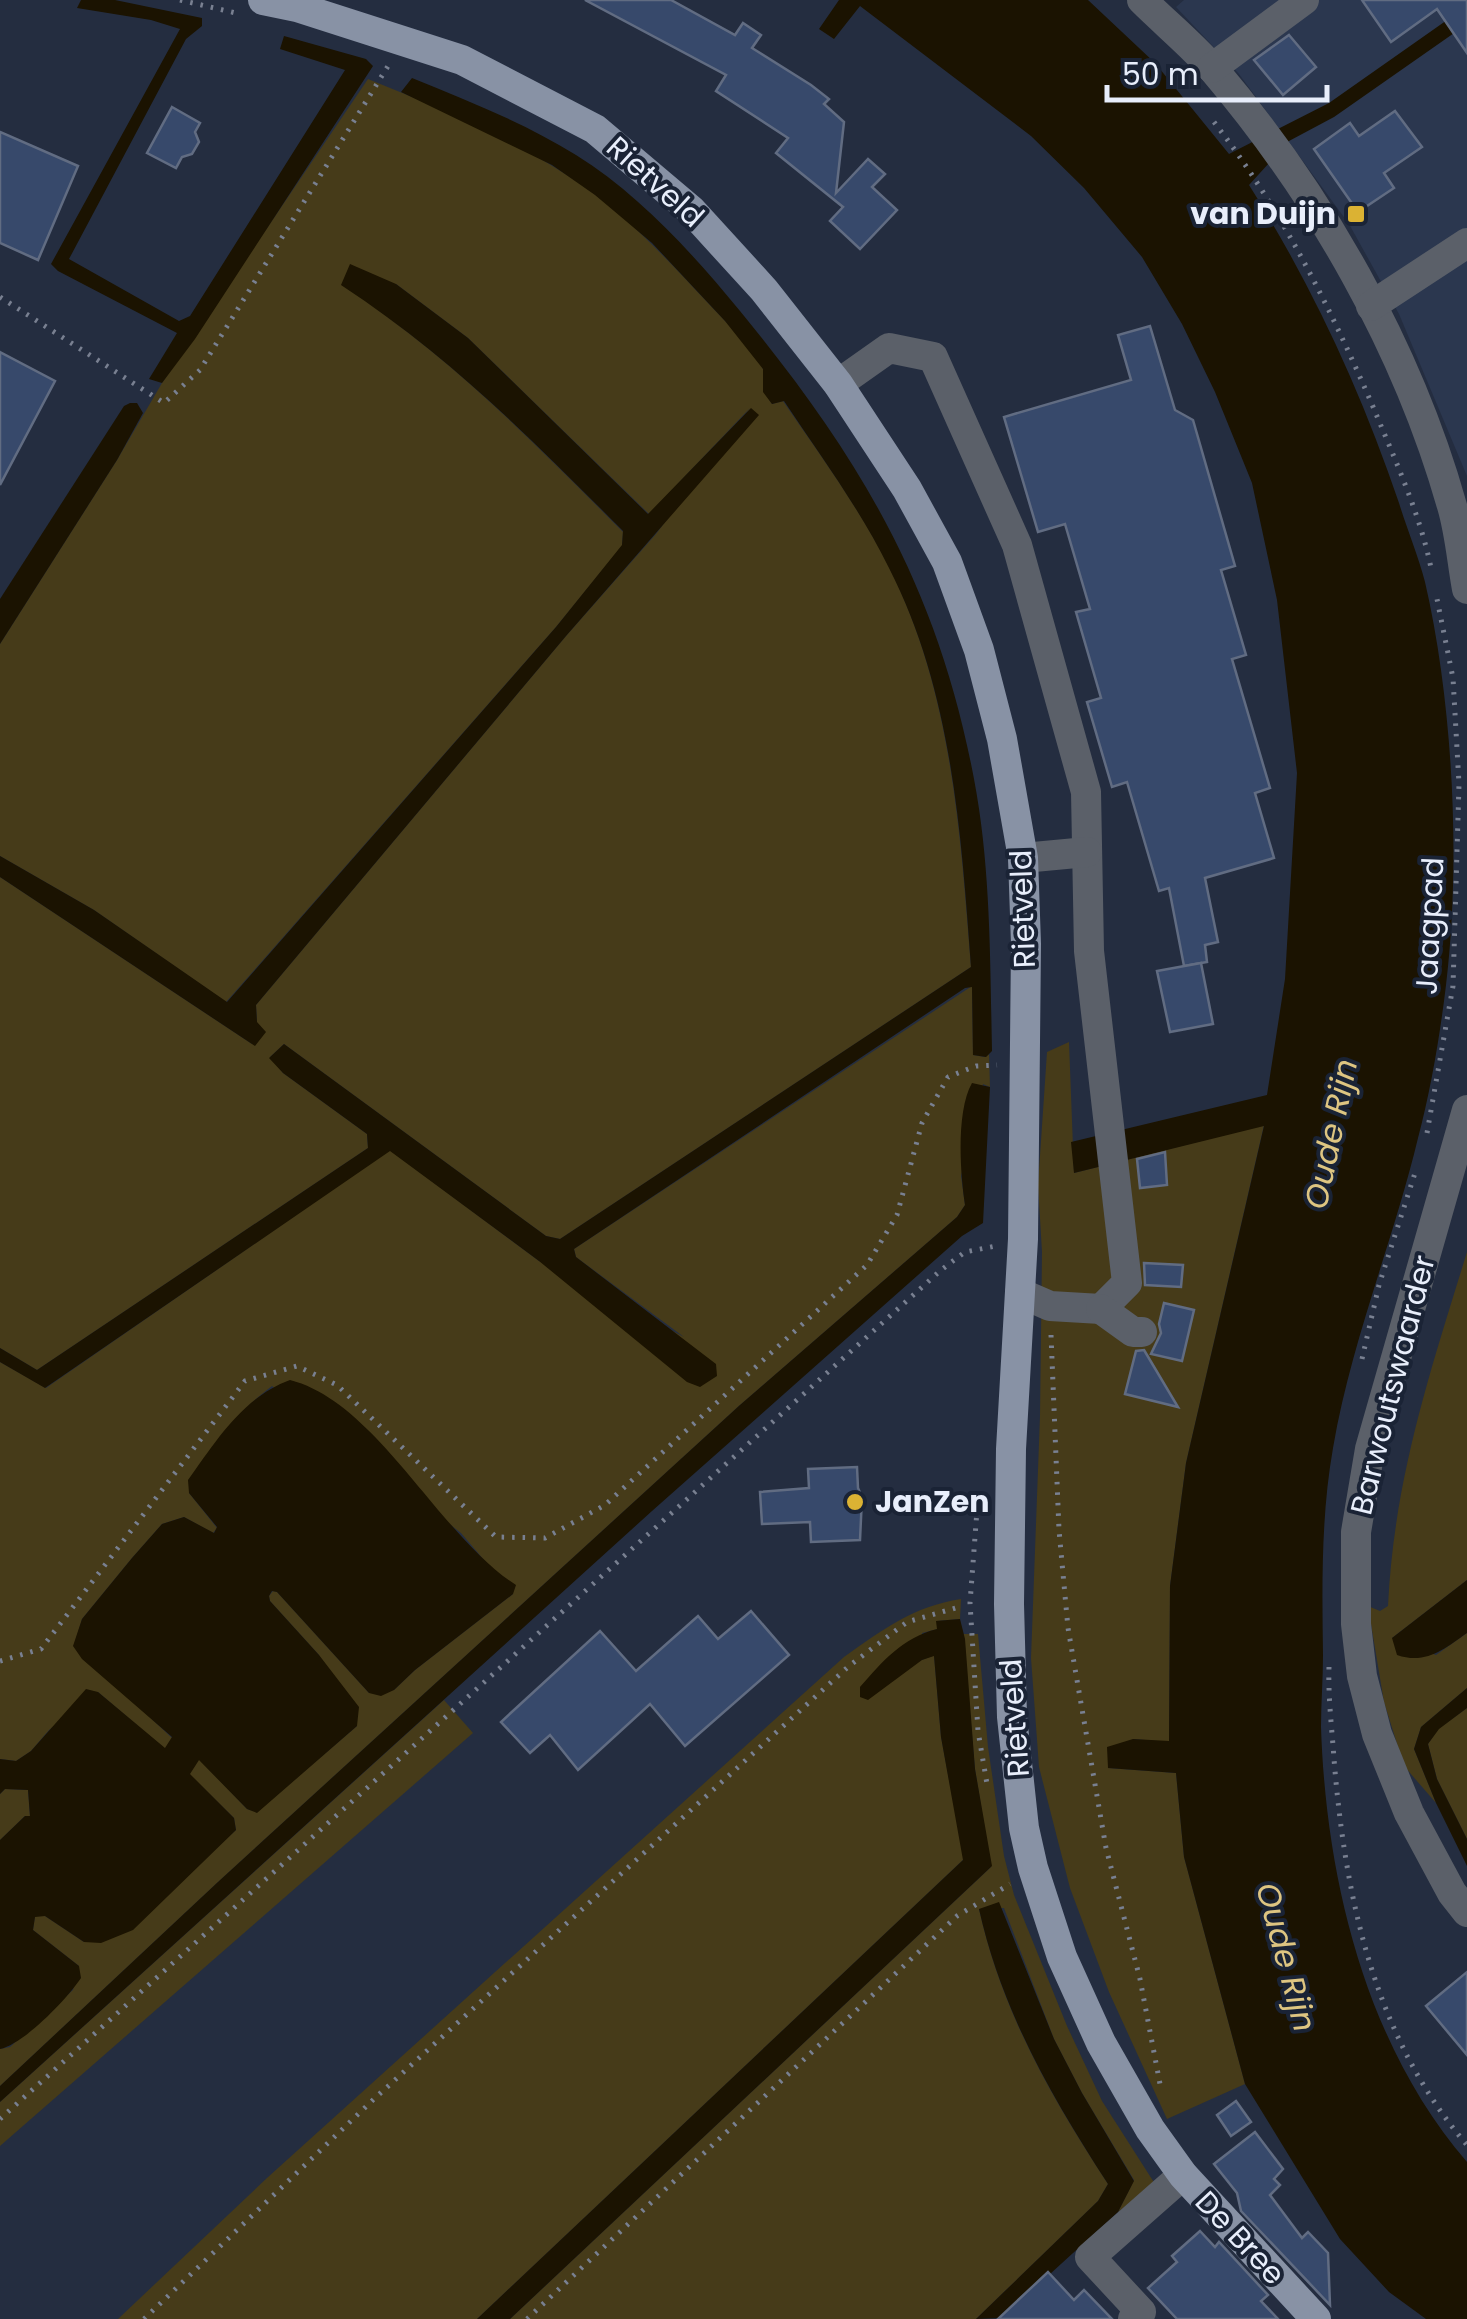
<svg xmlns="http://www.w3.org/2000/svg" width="1467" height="2319" font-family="Poppins,sans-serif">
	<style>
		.built { fill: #2b374f }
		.green { fill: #463b19 }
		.water { fill: #1b1301 }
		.building { fill: #37496b; stroke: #616c82; stroke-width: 2.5 }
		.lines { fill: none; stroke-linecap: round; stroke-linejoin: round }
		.path { stroke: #798091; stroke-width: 5; stroke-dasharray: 2.5 8; stroke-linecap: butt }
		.minor { stroke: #5b6069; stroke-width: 30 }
		.major { stroke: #8892a5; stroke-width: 30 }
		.poi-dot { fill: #dbb233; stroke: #1a2335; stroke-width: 4 }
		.labels { text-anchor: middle; stroke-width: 8; stroke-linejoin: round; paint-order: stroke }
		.street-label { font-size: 30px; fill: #e8eefb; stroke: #1a2335 }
		.poi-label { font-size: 30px; font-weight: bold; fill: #e8eefb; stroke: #1a2335; text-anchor: end }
		.water-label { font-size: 32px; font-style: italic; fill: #dec581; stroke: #1a2335 }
	</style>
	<rect width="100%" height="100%" fill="#242d40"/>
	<!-- built -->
	<path class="built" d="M1184,0H1467V476L1399,314L1349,224L1239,74L1176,7Z"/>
	<!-- green -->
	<g class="green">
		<path d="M368,79C445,110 525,143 593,193C636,225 672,265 709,304C721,317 758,354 763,369C769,384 759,385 772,404L783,401C820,455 860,509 889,567C952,692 960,831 971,967L560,1239L546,1236L284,1044L270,1057L283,1073L367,1134L368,1148L37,1370L0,1348V877L252,1044L257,1022L256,1005L566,636L656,534L750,408L649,514L468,338L396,284L342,285C451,357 531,440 623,532L622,546L556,627L226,1002L94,910L0,856V644L117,460L162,383Z"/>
		<path d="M972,986L973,1055L985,1057L989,1054L990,1087L983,1084L961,1176L965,1205L957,1217L740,1405L218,1882L0,2086V2049L10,2047L73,1990L79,1966L33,1930L35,1916H45L84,1942L203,1860L236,1830L234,1818L189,1774L199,1759L247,1809L257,1812L357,1726L319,1655L270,1601L269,1596L273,1591L277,1592L369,1693L394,1690L415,1670L513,1594L461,1533L272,1386C228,1419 214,1447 189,1493L217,1528L213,1533L184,1517L162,1524L132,1558L82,1619L74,1646L172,1738L165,1749L98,1692L49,1730L31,1751L16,1761L0,1759V1362L46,1388L390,1150L539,1261L684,1337L576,1257L574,1249Z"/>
		<path d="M1069,1042L1074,1173L1264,1125L1186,1463L1170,1586L1169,1742L1133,1739L1108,1768L1176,1773L1184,1857L1245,2084L1167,2119L1109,1992L1070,1888L1039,1767L1031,1658L1040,1416L1042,1252L1038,1185L1047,1052Z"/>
		<path d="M1467,1252V1580L1392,1638L1436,1655L1467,1633V1688L1421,1727L1414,1749L1436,1803L1404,1766L1384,1702L1368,1606L1380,1611L1388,1606C1394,1479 1430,1372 1467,1252Z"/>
		<path d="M961,1599L960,1619L937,1621L938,1629L922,1633V1660L934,1655L941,1737L964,1859L477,2319H118L267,2178L844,1657C882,1630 914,1606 961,1599Z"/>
		<path d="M963,1634H978L988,1747L1004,1856L1014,1895L1067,2026L1102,2101L1155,2184L1118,2212L1134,2180L1082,2093L1054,2039L1004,1908L979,1909C1002,2012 1051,2097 1108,2184L1098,2201L976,2319H510L991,1867L975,1769Z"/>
		<path d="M444,1700L473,1733L0,2146V2102Z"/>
		<path d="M1467,1708V1839L1437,1779L1428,1744L1438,1729Z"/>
		<path d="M5,1789L28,1790L30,1817L25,1816L0,1840V1794Z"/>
	</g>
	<!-- water -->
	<g class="water">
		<path d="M81,0H115L202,18V26L186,39L69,259L179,321L190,316L345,70L280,49L284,36L366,59L373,66L195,339L162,383L149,379L177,333L58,271L51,264L180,29L151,20L77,8Z"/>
		<path d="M839,0H1088L1155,63L1229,154L1329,103L1467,6V24L1334,117L1289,141L1249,185C1312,285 1361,391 1399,503C1407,529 1418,555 1425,582C1453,703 1461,861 1446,985C1440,1035 1431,1089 1418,1138C1393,1242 1351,1342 1333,1448C1321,1516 1322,1586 1323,1655C1323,1679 1321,1703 1321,1727C1326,1880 1366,2045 1467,2162V2319H1426L1389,2292L1340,2239L1245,2084L1184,1857L1176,1773L1108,1768L1107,1747L1133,1739L1169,1741L1170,1586L1186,1463L1264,1126L1074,1173L1071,1142L1267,1095L1285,979L1297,773L1277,600L1252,483L1215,392L1182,324L1142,257L1084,188L1031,136L860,6L834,39L819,29Z"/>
		<path d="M412,78C468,101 525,123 576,155C640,195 693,254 740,311C862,460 938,588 974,779C991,868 990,961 992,1051L986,1057L973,1055L972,987L965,988L574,1249L576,1257L716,1364L717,1376L700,1387L687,1382L539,1261L390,1151L45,1388L0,1362V1348L37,1370L368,1148L367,1134L283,1073L269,1058L284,1044L546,1236L560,1239L971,967C961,831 952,691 889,568C860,509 820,455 784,401L772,404L763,392V369L725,321L652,243L595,195L552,165L401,92Z"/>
		<path d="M350,264L396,284L468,338L648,514L751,408L759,415L566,636L256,1005L257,1022L266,1032L255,1046L0,877V856L94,910L227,1002L556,627L622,545L623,531C531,439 451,357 341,285Z"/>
		<path d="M130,403H137L143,413L117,460L0,644V599L124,406Z"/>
		<path d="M972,1083L990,1087L983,1223L962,1236L652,1511L0,2102V2086L218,1882L740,1405L957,1217L965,1205C960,1173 956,1111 972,1083Z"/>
		<path d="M290,1380C377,1402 440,1537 516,1585L513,1594L415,1670L394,1690L381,1696L369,1693L277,1592L272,1591L269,1596L270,1601L319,1655L359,1707L357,1726L257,1813L247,1809L199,1760L190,1774L234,1818L236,1830L133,1930L101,1943L84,1942L45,1916L35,1917L33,1930L79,1966L81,1978C67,1999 24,2044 0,2049V1840L25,1816H30L28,1790L5,1789L0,1794V1759L16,1761L31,1751L86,1689L98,1692L165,1748L172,1737L82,1659L73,1646L82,1619L132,1558L162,1524L184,1517L214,1533L217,1527L189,1493L188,1480C216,1441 243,1397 290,1380Z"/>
		<path d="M1467,1580V1633C1444,1649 1426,1665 1397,1655L1392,1638Z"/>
		<path d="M960,1619L965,1639L975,1769L992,1866L510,2319H477L963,1860L941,1737L934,1656L922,1660L868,1700L860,1697V1687C883,1661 902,1638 937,1629L936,1621Z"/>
		<path d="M1467,1688V1708L1439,1729L1428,1744L1437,1779L1467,1839V1866L1436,1803L1414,1749L1421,1727Z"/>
		<path d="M999,1902L1054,2039L1082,2093L1134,2181L1118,2212L1050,2274L1047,2272L1038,2280L1040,2283L999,2318L976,2319L1098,2201L1108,2184C1051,2096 1002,2011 979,1909Z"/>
	</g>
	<!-- building -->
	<g class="building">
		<path d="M585,0H671L735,35L743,23L761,35L752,48L811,85L829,99L824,104L844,122L836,193L868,159L885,174L872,187L897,210L860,249L830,221L843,207L776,153L788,138L716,91L726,75Z"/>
		<path d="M1362,0H1467V53L1437,9L1391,42Z"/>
		<path d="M1289,35L1316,67L1283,95L1254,60Z"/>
		<path d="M172,107L200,123L195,132L199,142L192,154L182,157L176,168L147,153Z"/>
		<path d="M1395,111L1422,147L1384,173L1394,188L1358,212L1314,149L1350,123L1359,136Z"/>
		<path d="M0,132L78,166L38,260L0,243Z"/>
		<path d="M1150,326L1175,410L1193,420L1235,566L1221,570L1246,655L1232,659L1270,788L1255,793L1274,858L1205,878L1218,942L1205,945L1207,962L1184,966L1169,888L1159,891L1127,782L1112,787L1087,702L1101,698L1076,612L1090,609L1065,524L1038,532L1004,417L1131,380L1118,335Z"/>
		<path d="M0,352L55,381L0,485Z"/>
		<path d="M1201,963L1213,1024L1170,1032L1157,971Z"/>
		<path d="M1165,1152L1167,1185L1140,1188L1137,1159Z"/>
		<path d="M1144,1263L1183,1265L1181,1287L1145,1285Z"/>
		<path d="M1164,1303L1194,1310L1182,1361L1151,1354L1161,1333L1159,1324Z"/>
		<path d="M1144,1350L1178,1407L1125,1394L1136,1351Z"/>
		<path d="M857,1467L858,1488L862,1497L860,1540L811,1542L810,1522L762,1524L760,1492L809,1488L808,1469Z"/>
		<path d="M751,1611L789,1655L685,1746L650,1704L578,1770L550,1735L530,1753L501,1722L600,1631L636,1671L698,1616L718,1639Z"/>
		<path d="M1467,1972V2055L1426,2006Z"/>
		<path d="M1236,2101L1251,2122L1231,2136L1217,2115Z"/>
		<path d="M1255,2132L1283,2169L1274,2179L1280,2185L1270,2195L1302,2238L1308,2232L1328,2253L1330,2305L1241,2211L1237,2193L1214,2164Z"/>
		<path d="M1200,2231L1215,2247L1219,2242L1268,2295L1261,2301L1278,2319H1177L1148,2288L1177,2262L1172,2256Z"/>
		<path d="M1048,2272L1074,2300L1084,2290L1112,2319H998Z"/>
	</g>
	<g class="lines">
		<!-- path -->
		<g class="path">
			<path d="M180,0L240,14"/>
			<path d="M1214,122C1282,210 1330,307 1374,409C1395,460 1420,514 1431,568"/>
			<path d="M0,297L164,403L200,370L388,66"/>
			<path d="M1427,1133L1453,986L1459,784L1453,678L1437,599"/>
			<path d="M1051,1335L1059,1530L1068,1628L1106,1848L1140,1979L1160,2084"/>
			<path d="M1362,1359L1379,1285L1415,1173"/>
			<path d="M978,1497L970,1603L978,1731L987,1784"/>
			<path d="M0,1661L41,1649L245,1381L297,1366L337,1385L496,1537L545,1538L605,1505L867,1265L897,1215L922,1123L948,1077L976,1066L997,1065"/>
			<path d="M1329,1667C1328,1698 1332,1729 1334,1759C1345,1896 1374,2037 1467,2145"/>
			<path d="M0,2119L941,1270L965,1252L996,1246"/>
			<path d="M144,2319L374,2099L849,1666L907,1622L959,1607"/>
			<path d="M527,2319L957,1916L1010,1884"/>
		</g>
		<!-- minor -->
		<g class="minor">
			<path d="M1142,0C1165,23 1191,44 1213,69C1320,195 1407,347 1452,506C1460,533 1462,562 1467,589"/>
			<path d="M1212,68L1304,0"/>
			<path d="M1371,306L1467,243"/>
			<path d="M838,384L889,348L933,357L1017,545L1086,792L1089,951L1127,1283L1101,1309L1050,1306L1020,1293"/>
			<path d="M1023,858L1087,852"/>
			<path d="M1467,1110L1370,1449L1356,1532V1624L1362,1676L1377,1734L1409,1813L1452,1893L1467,1912"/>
			<path d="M1101,1309L1133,1332H1142"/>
			<path d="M1133,2319L1141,2312L1090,2257L1183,2175"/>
		</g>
		<!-- major -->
		<path class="major" d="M263,0L297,7L462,60L595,129L692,211L764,290L838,384L907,489L947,562L979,650L1002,739L1023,858L1026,944L1023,1239L1011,1449L1009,1604L1012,1717L1024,1828L1033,1868L1062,1957L1101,2043L1150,2129L1183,2175L1316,2319"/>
	</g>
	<!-- markers -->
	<g class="poi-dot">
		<rect x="1346" y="204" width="20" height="20" rx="5"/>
		<circle cx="855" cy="1502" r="10"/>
	</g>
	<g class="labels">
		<!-- street labels -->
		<g class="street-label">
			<text transform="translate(655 182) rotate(42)" y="10">Rietveld</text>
			<text transform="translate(1023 909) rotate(-92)" y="10">Rietveld</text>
			<text transform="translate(1430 926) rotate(-87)" y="10">Jaagpad</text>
			<text transform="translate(1393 1385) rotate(-76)" y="10">Barwoutswaarder</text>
			<text transform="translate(1015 1718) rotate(-94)" y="10">Rietveld</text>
			<text transform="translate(1240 2238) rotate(47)" y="10">De Bree</text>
		</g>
		<!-- poi labels -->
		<g class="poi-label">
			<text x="1336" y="224">van Duijn</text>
			<text x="875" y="1512" text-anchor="start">JanZen</text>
		</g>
		<!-- water labels -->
		<g class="water-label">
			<text transform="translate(1331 1134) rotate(-78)" y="11">Oude Rijn</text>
			<text transform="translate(1286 1957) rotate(75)" y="11">Oude Rijn</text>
		</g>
	</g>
	<!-- scale -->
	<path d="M1107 85v15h220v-15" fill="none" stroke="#e8eefb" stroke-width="5"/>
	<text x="1122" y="85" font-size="30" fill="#e8eefb" stroke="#1a2335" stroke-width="8" paint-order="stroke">50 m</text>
</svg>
